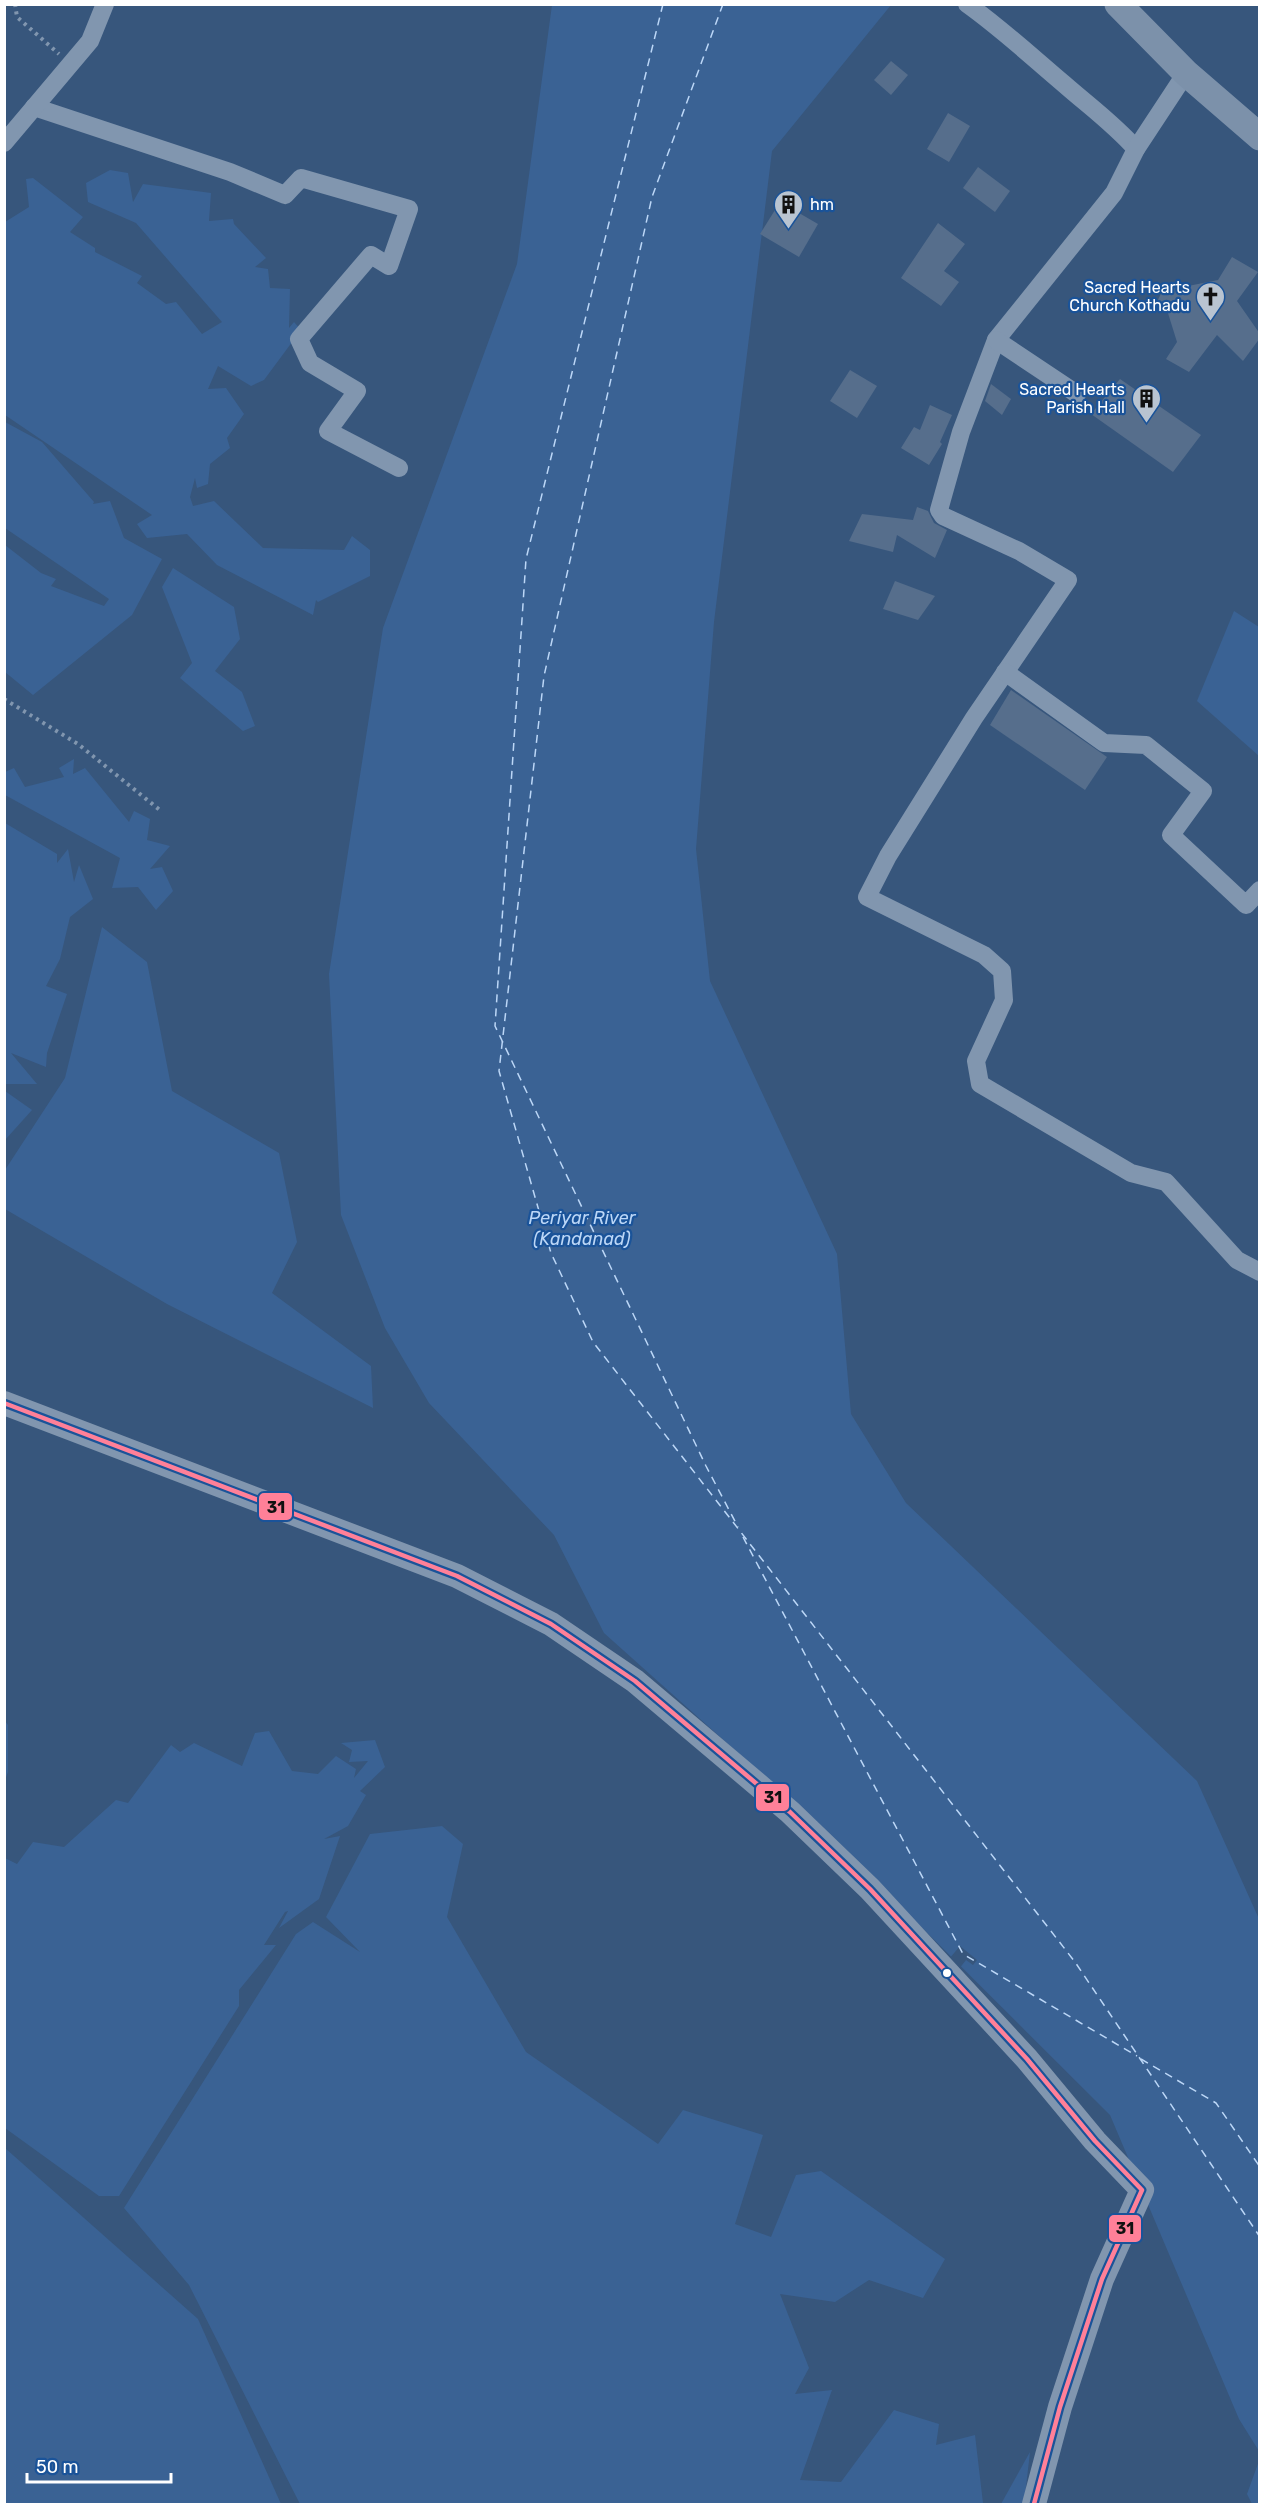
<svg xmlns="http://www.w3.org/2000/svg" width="1264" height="2509" font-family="Rubik,sans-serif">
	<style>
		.water { fill: #3a6294 }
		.pier { fill: #37567c }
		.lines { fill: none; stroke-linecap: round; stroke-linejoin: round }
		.ferry { stroke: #bcd7f7; stroke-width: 1.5; stroke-dasharray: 8 6; stroke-linecap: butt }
		.building { fill: #566e8c }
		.path { stroke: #8196af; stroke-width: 4; stroke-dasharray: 3 4.5; stroke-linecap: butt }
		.minor { stroke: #8196af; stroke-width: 18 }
		.tertiary { stroke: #8196af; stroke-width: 24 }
		.secondary { stroke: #7c91aa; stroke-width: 27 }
		.bus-1-casing { stroke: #1a5399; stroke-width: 9 }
		.bus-1 { stroke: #ff8098; stroke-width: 4.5 }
		.bus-dot { fill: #fff; stroke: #1a5399; stroke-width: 2 }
		.labels { text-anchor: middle; stroke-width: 4.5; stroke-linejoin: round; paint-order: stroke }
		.poi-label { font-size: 16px; fill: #fff; stroke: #1a5399; text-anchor: end }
		.water-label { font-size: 18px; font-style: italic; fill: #bcd7f7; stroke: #1a5399 }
		.line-badge { stroke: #1a5399; stroke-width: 2 }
		.pale-badge-label { font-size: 16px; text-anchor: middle; font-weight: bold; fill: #111 }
	</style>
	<rect width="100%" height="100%" fill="#37567c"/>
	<!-- water -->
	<g class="water">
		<path d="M552,5H891L772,151L714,622L696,849L710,981L837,1254L851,1414L906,1503L1197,1781L1259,1919V2451L1239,2419L1110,2115L824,1830L604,1633L554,1535L429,1403L385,1328L341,1215L329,974L383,628L517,264Z"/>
		<path d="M110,170L128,173L133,202L143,184L211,193L209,221L233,219L234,224L266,258L255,267L268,269L270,288L290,289L289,328L294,322L301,330L264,380L251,386L218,366L208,389L226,388L244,414L227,438L230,448L210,464L208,484L197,488L195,478L190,497L193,506L214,501L263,548L344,550L352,536L370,550V576L318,602L316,600L313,615L217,565L187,534L147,538L137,524L152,515L5,415V222L29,207L26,179L33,178L83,217L70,232L95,248V252L142,276L137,283L166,304L176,302L202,334L222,322L136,223L88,202L86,183Z"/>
		<path d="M5,422L42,442L94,502L93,504L110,501L124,538L162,559L132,615L33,695L5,672V545L41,573L56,579L51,586L104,606L109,599L5,528Z"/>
		<path d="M173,568L234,607L240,639L215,671L242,692L255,726L243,731L180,678L192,663L162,587Z"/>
		<path d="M1234,611L1259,627V756L1197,701Z"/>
		<path d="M74,759L73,774L85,768L129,822L134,811L150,819L147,840L170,846L150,869L162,867L173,891L156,910L138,887L112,888L120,858L5,795V772L14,768L25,787L64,777L59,768Z"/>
		<path d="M5,823L57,854V863L68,849L74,882L79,865L93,899L70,917L60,959L46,986L67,994L47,1053L46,1067L11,1053L37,1084H5Z"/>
		<path d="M102,927L147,962L172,1091L279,1153L297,1242L272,1293L371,1366L373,1408L167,1304L5,1209V1170L65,1078Z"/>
		<path d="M5,1091L32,1110L5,1140Z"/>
		<path d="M5,1721L8,1725V1772L5,1780Z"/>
		<path d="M269,1731L292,1771L318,1774L336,1756L356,1769L354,1778L368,1761L349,1762L352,1750L341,1743L375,1740L385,1767L360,1791L366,1795L348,1826L324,1839L340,1836L319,1899L279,1928L288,1911L285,1912L264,1945H276L239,1990V2006L119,2196H99L5,2128V1858L17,1864L33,1842L64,1847L116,1800L128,1803L171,1745L180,1752L194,1743L242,1766L255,1733Z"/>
		<path d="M442,1826L463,1844L447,1917L526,2052L658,2144L683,2110L763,2135L735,2224L771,2237L796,2175L821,2171L945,2259L923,2298L869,2280L835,2302L780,2294L809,2368L795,2394L832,2390L800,2480L841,2482L894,2410L939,2424L936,2445L975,2435L983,2503L988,2504H300L189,2285L124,2208L296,1934L313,1922L360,1952L326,1917L370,1834Z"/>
		<path d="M5,2148L198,2319L281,2504H5Z"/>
		<path d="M1030,2452L1024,2504H1001Z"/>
		<path d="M1259,2461V2504H1252L1247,2494Z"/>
	</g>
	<!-- pier -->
	<path class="pier" d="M960,1946L977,1960L973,1965L966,1960L959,1969L949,1959Z"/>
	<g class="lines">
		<!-- ferry -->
		<g class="ferry">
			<path d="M663,4L526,559L495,1026L706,1466L738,1527"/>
			<path d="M723,4L652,197L544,676L499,1071L551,1253L593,1342L1075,1962L1260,2237"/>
			<path d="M743,1537L963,1954L1137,2056"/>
			<path d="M1141,2059L1216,2103L1260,2167"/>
		</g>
	</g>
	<!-- building -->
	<g class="building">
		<path d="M891,61L908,75L891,95L874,80Z"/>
		<path d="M948,113L970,126L949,162L927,149Z"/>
		<path d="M978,167L1010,191L995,212L963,188Z"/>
		<path d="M780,202L818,224L799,257L760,234Z"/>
		<path d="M938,223L965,244L944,271L959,282L941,306L901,278Z"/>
		<path d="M1232,257L1258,272L1237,301L1260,334V338L1243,361L1217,335L1189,372L1166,359L1177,342L1167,310L1156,304L1166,283L1178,288L1218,280Z"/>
		<path d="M850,370L877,386L857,418L830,401Z"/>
		<path d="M1120,379L1201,435L1173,472L1091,414Z"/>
		<path d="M991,384L1011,399L1002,415L985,401Z"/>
		<path d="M930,405L952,415L940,442L942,444L929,465L901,448L914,427L920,430Z"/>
		<path d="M917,507L928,511L934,523L947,530L935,558L897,535L893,552L849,541L862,514L913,520Z"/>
		<path d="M895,581L935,596L918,620L883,609Z"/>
		<path d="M1011,690L1107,757L1085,790L990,725Z"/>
	</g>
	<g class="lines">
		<!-- path -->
		<g class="path">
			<path d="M15,4L17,17L59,54"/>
			<path d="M4,699L78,744L161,811"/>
		</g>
		<!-- minor -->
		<g class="minor">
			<path d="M967,4C1002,29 1032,57 1064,84C1089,106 1114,124 1136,149"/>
			<path d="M1186,73L1136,149L1114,193L996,340L961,432L939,510L943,516L1019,551L1068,580L974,718L888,856L867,897L984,955L1002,971L1004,1000L976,1061L980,1084L1131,1173L1166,1182L1237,1260L1260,1272"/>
			<path d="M34,107L230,172L285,195L301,178L409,209L389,266L371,255L299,339L310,363L357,391L328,431L399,468"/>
			<path d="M4,143L90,41L105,4"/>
			<path d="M996,340L1077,394"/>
			<path d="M1005,672L1104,743L1146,745L1203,791L1171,835L1246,905L1260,890"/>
		</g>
		<!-- tertiary -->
		<path class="tertiary" d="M4,1403L457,1576L551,1624L635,1681L790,1812L870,1889L1027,2059L1095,2141L1142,2190L1102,2279L1060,2407L1034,2504"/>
		<!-- secondary -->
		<path class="secondary" d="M1118,4L1186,73L1260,137"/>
		<defs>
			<path id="bus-1" d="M4,1403L457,1576L551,1624L635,1681L790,1812L870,1889L1027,2059L1095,2141L1142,2190L1102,2279L1060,2407L1034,2504"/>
		</defs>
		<!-- bus-1 casing -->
		<use href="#bus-1" class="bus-1-casing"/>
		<!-- bus-1 -->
		<use href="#bus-1" class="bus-1"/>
	</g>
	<!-- icons -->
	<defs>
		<symbol id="building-pin" viewBox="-11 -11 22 30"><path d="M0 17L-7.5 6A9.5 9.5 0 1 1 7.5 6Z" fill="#b9c4d1" stroke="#1a5399"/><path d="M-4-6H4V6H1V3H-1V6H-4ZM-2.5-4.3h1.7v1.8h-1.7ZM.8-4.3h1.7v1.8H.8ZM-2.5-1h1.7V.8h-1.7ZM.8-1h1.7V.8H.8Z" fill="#111"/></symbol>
		<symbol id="church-pin" viewBox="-11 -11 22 30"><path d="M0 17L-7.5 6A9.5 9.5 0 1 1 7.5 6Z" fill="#b9c4d1" stroke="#1a5399"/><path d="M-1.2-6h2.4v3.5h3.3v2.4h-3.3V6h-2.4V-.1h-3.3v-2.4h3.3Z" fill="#111"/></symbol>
	</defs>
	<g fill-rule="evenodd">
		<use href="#building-pin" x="772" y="188" width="33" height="45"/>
		<use href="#church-pin" x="1194" y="280" width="33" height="45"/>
		<use href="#building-pin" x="1130" y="382" width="33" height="45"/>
	</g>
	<!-- markers -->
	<circle class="bus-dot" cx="947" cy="1973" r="5"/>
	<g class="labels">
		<!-- poi labels -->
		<g class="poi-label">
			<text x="810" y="210" text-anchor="start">hm</text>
			<text x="1190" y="293">Sacred Hearts<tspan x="1190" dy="18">Church Kothadu</tspan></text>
			<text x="1125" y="395">Sacred Hearts<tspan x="1125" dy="18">Parish Hall</tspan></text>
		</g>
		<!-- water labels -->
		<g class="water-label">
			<text x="582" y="1224">Periyar River<tspan x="582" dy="21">(Kandanad)</tspan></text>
		</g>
	</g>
	<g class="line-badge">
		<rect x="258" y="1492" width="35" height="29" rx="6" fill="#ff8098"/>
		<rect x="755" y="1783" width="35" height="29" rx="6" fill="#ff8098"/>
		<rect x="1108" y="2214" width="34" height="29" rx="6" fill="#ff8098"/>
	</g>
	<g class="pale-badge-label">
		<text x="276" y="1513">31</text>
		<text x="773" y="1803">31</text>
		<text x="1125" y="2234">31</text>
	</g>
	<!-- border -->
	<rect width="1264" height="2509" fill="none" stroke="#ffffff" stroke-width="12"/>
	<!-- scale -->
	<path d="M27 2473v9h144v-9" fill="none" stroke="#ffffff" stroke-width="3"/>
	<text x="36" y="2473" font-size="18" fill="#ffffff" stroke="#1a5399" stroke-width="4.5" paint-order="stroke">50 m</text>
</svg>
